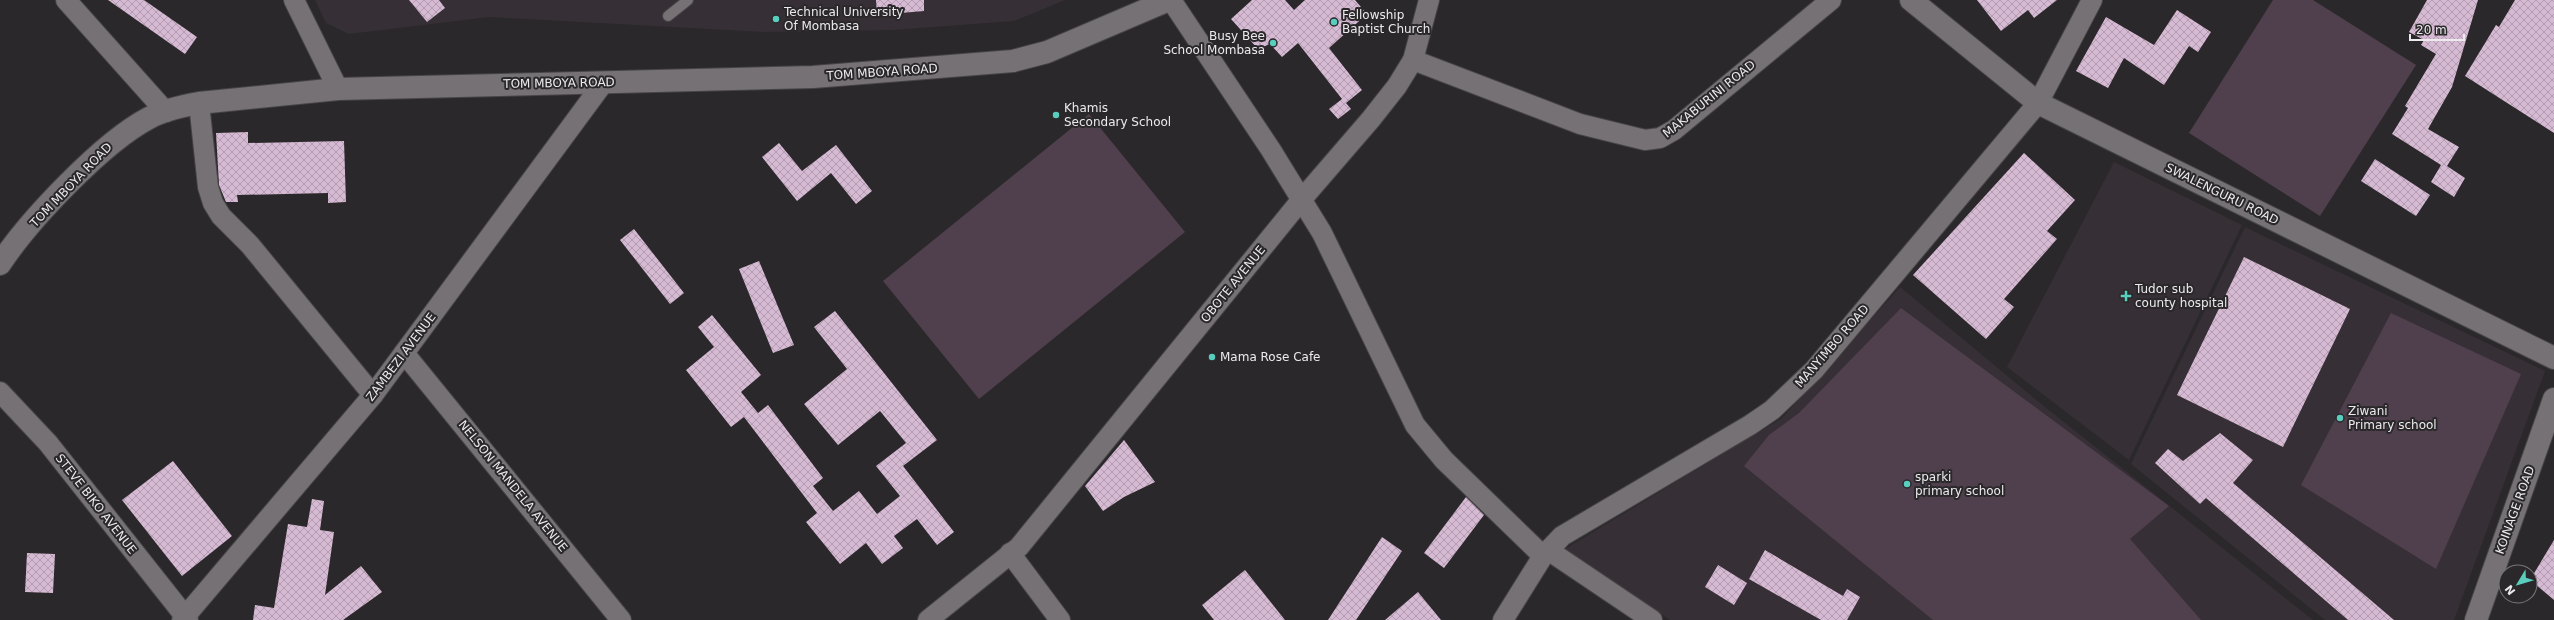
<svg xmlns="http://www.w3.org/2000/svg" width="2554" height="620" font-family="'DejaVu Sans',sans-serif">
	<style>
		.built { fill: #372f36 }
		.green { fill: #50404e }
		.building { fill: url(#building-cross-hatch) }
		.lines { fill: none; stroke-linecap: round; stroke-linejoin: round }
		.lane-casing { stroke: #474447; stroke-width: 12 }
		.street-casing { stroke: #474447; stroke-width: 22 }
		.secondary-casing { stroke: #474447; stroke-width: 24 }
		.lane { stroke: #757174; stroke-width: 10 }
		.street { stroke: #757174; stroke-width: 20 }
		.secondary { stroke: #757174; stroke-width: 22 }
		.poi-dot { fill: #5acebe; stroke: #2a282a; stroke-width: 1.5 }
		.labels { text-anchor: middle; stroke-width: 4; stroke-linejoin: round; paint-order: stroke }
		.poi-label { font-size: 12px; fill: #eceaec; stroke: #2a282a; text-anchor: start }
		.street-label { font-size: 12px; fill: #eceaec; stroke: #2a282a }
	</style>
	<defs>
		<pattern id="building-cross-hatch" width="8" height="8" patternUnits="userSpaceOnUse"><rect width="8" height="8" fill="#d6b9d3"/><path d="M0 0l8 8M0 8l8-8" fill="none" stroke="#b29cb0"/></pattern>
	</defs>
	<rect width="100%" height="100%" fill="#2a282a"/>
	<!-- built -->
	<g class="built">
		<path d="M315,0H1065L1014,21L893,30L764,32L489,17L349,34L326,23Z"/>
		<path d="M2114,162L2242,225L2129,460L2007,367Z"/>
		<path d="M2245,227L2545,371L2454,620H2325L2131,464Z"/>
		<path d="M1900,287L2040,403L2313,620H1670L1565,549L1782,418Z"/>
	</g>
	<!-- green -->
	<g class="green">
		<path d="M2273,0H2313L2416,65L2320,216L2189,133Z"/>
		<path d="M1089,114L1185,232L979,399L883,281Z"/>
		<path d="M1901,308L2169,506L2130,539L2201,620H1933L1744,466L1769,435L1799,413Z"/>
		<path d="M2391,313L2521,374L2436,569L2301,485Z"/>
	</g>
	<!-- building -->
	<g class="building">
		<path d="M108,0H144L197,37L185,54Z"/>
		<path d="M409,0H439L445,8L427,22Z"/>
		<path d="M876,0H924V11L877,15Z"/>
		<path d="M1252,0H1285L1294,10L1305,0H1355L1367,14L1329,48L1362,90L1346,103L1351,109L1338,119L1329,109L1342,99L1298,43L1282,57L1270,44L1258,49L1231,19Z"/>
		<path d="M1977,0H2057L2034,18L2028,10L2001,31Z"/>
		<path d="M2427,0H2478L2452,87L2428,129L2459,147L2447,166L2465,178L2454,197L2431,182L2441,165L2392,134L2408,108L2405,106L2436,54L2421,45L2424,40L2409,32Z"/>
		<path d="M2515,0H2554V133L2465,76L2496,25L2499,27Z"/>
		<path d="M2177,10L2211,32L2198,52L2189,46L2164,85L2124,58L2108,88L2076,71L2106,17L2154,45Z"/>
		<path d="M248,132V143L344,141L346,202L328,203V193L237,195L238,202H226L219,185L216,133Z"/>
		<path d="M779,143L802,171L836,145L872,191L856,204L831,173L797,201L762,157Z"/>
		<path d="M2024,153L2075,200L2047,231L2057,239L2004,299L2014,307L1986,339L1913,275Z"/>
		<path d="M2375,159L2430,195L2416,216L2361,181Z"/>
		<path d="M634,229L684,293L670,304L620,240Z"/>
		<path d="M2244,257L2350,309L2283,447L2177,395Z"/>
		<path d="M759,261L794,345L773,353L739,269Z"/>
		<path d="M835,311L937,440L903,466L954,532L937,545L917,519L894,536L903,548L882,564L866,543L840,564L806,522L817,513L744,417L731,427L686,370L714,347L698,327L712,315L761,375L741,392L758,413L768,405L823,478L813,486L833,511L859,491L877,514L900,496L876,466L906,443L880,411L838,445L804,404L847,369L814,327Z"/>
		<path d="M2220,433L2253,460L2233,483L2394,620H2348L2206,498L2200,504L2155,463L2168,449L2183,461Z"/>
		<path d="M1124,440L1155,482L1124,497L1103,511L1085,486Z"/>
		<path d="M173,461L232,536L182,576L122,500Z"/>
		<path d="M1466,497L1484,515L1444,568L1424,553Z"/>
		<path d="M312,499L324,501L320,530L334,532L325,595L361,566L382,592L343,620H253L255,605L274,608L288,524L307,527Z"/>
		<path d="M1382,537L1402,551L1356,620H1328Z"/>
		<path d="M2554,540V600L2530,580Z"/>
		<path d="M1765,550L1843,596L1847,589L1860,597L1847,620H1821L1749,579Z"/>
		<path d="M27,553L55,554L53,593L25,592Z"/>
		<path d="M1718,565L1747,583L1734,605L1705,587Z"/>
		<path d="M1245,570L1285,620H1214L1202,605Z"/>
		<path d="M1418,592L1441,620H1385Z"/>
	</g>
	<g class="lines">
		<defs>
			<path id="lane" d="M668,16L688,0"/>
			<g id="street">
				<path d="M66,0L166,112"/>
				<path d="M294,0L338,89"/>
				<path d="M1171,0L1271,150L1322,233L1415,425L1444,460L1543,556"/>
				<path d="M1413,60L1580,124L1645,140L1660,138L1674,130L1831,0"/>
				<path d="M199,103L208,187L213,203L221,216L250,245L373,395"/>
				<path d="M404,353L621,620"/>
				<path d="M0,392L48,443L188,620"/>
				<path d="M1548,550L1652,620"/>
				<path d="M1010,553L1060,620"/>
				<path d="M182,620L373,395L604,82"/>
				<path d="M928,620L1019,547L1302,199L1371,119L1397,86L1413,60L1429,0"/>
				<path d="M1503,620L1543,556L1562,536L1750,425L1772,410L1814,370L2038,103L2092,0"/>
			</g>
			<g id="secondary">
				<path d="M1911,0L2038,103L2554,358"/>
				<path d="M0,264C29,220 103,142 149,118C164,110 182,106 199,103L338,89L813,77L1013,61L1047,52L1169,0"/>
				<path d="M2476,620L2554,399"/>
			</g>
		</defs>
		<!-- lane casing -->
		<use href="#lane" class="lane-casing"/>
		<!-- street casing -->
		<use href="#street" class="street-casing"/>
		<!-- secondary casing -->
		<use href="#secondary" class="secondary-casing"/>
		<!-- lane -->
		<use href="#lane" class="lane"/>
		<!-- street -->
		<use href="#street" class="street"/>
		<!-- secondary -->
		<use href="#secondary" class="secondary"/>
	</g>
	<!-- markers -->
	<g class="poi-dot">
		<circle cx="776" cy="19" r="4"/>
		<circle cx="1334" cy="22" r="4"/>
		<circle cx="1273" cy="43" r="4"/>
		<circle cx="1056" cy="115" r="4"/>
		<path d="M2124 290h4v4h4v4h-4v4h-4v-4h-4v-4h4z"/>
		<circle cx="1212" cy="357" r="4"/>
		<circle cx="2340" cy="418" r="4"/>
		<circle cx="1907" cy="484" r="4"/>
	</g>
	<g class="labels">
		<!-- poi labels -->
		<g class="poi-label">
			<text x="784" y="16">Technical University<tspan x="784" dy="14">Of Mombasa</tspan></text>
			<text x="1342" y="19">Fellowship<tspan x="1342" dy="14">Baptist Church</tspan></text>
			<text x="1265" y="40" text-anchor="end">Busy Bee<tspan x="1265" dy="14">School Mombasa</tspan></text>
			<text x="1064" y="112">Khamis<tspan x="1064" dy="14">Secondary School</tspan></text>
			<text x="2135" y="293">Tudor sub<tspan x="2135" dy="14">county hospital</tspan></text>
			<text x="1220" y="361">Mama Rose Cafe</text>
			<text x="2348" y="415">Ziwani<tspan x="2348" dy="14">Primary school</tspan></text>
			<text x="1915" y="481">sparki<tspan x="1915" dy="14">primary school</tspan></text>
		</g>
		<!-- street labels -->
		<g class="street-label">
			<text transform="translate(882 72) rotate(-4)" y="4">TOM MBOYA ROAD</text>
			<text transform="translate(559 83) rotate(-1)" y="4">TOM MBOYA ROAD</text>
			<text transform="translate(1709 99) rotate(-39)" y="4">MAKABURINI ROAD</text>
			<text transform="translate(71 185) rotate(-46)" y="4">TOM MBOYA ROAD</text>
			<text transform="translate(2222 194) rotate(26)" y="4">SWALENGURU ROAD</text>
			<text transform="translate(1233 284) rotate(-51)" y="4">OBOTE AVENUE</text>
			<text transform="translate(1832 346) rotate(-49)" y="4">MANYIMBO ROAD</text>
			<text transform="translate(401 357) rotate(-53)" y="4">ZAMBEZI AVENUE</text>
			<text transform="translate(513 486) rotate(51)" y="4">NELSON MANDELA AVENUE</text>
			<text transform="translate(96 504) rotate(52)" y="4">STEVE BIKO AVENUE</text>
			<text transform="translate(2515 510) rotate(-70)" y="4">KOINAGE ROAD</text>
		</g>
	</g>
	<!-- north arrow -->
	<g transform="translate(2518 584) rotate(232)"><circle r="19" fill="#2a282a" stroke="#787678"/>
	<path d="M0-3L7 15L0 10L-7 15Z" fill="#5acebe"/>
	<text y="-6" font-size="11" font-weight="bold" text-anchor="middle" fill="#eceaec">N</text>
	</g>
	<!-- scale -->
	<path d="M2410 34v6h54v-6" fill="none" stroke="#eceaec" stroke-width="2"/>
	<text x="2416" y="34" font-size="12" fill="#eceaec" stroke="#2a282a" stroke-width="3" paint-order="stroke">20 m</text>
</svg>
